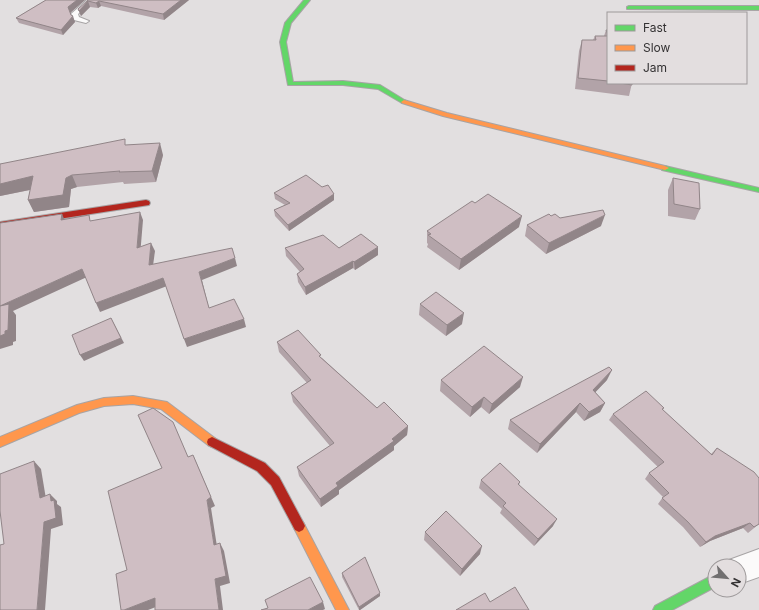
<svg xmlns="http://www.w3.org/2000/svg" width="759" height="610" font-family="Inter,sans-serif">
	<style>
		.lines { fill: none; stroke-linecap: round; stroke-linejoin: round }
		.lane-casing { stroke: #a7a4a5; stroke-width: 2 }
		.street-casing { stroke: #a7a4a5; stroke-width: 2 }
		.fast-casing { stroke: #a7a4a5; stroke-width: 2 }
		.slow-casing { stroke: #a7a4a5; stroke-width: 2 }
		.jam-casing { stroke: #a7a4a5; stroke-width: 2 }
		.lane { fill: #fbfafa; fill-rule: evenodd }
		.street { fill: #fbfafa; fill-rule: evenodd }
		.fast { fill: #63d668; fill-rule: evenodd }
		.slow { fill: #ff974d; fill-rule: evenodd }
		.jam { fill: #b3261e; fill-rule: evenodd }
		.wall { fill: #b2a3a8 }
		.shaded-wall { fill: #918588 }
		.building { fill: #cfbec3; stroke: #918588 }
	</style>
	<rect width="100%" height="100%" fill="#e2dfe0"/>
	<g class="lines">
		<defs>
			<path id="lane" d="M87,0H94L78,14L79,17L89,21L86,23L74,20L71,14Z"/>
			<path id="street" d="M759,549V577L739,584V566H727L729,560Z"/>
			<g id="fast">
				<path d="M304,0H310L291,23L286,42L293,82L343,81L380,85L406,101V103H402L378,89L343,85H288L280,42L285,23Z"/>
				<path d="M629,6H759V10L627,9V7Z"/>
				<path d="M662,166H665L759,188V192L662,170Z"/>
				<path d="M715,574V587L672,610H653L655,606Z"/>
			</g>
			<g id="slow">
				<path d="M404,100L447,113L665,166L669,168L665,170L443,116L402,103L401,102Z"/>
				<path d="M133,396L167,402L216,439L217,442L216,445L212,447L208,445L161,409L133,404L104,406L79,413L0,447V437L77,405L104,398Z"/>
				<path d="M299,520L303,522L349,610H336L293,526L295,522Z"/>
			</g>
			<g id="jam">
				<path d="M146,200L149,201L150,203L149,205L0,228V222Z"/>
				<path d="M212,437L265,463L279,477L303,522L305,526L303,530L299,532L295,530L271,485L257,471L208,445L207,442L208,439Z"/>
			</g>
		</defs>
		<!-- lane casing -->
		<use href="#lane" class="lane-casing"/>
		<!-- street casing -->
		<use href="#street" class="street-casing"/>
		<!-- fast casing -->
		<use href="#fast" class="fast-casing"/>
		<!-- slow casing -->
		<use href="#slow" class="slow-casing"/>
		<!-- jam casing -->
		<use href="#jam" class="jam-casing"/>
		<!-- lane -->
		<use href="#lane" class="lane"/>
		<!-- street -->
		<use href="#street" class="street"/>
		<!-- fast -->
		<use href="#fast" class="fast"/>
		<!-- slow -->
		<use href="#slow" class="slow"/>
		<!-- jam -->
		<use href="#jam" class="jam"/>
	</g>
	<!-- wall -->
	<g class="wall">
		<path d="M46,0H85L70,13L71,15L75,22L63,35L19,23L16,18Z"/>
		<path d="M88,0H189L164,20L101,6L98,8L90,7L81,16L78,9Z"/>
		<path d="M606,30H608V83H632L629,96L575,89L579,51L582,40H593L595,36H604Z"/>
		<path d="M127,145L163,155L156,182L124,184L123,182L77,187L71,189L69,207L34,212L28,200L30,190L0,196V164Z"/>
		<path d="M673,178L700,209L695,220L668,216V190Z"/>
		<path d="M322,187L334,194V200L289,231L275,216L274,210L285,205L275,199L274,193Z"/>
		<path d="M551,216L560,218L601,226L546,254L525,236L527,225Z"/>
		<path d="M519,227L459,270L427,247L428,244L427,243V231Z"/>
		<path d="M285,248H339L378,255L355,270L353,268L306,295L298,282L297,274L300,272L286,256Z"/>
		<path d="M420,304L462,324L446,336L419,315Z"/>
		<path d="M277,342L322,358L377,408L408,426L407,435L394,446V450L339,490V494L321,507L299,476L297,467L330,446L293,402L291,393L307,383L279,352Z"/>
		<path d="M441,380L520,387L489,414L481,407L470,417L440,391Z"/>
		<path d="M607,380L595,392L605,403L600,412L584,421L576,412L537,453L508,429L510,420Z"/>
		<path d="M663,410L711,454L717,448L759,478V524L748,533L743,528L710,541L700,547L683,527L658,504L663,497L645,479L649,473L658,467L609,420L613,414Z"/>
		<path d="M481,480L520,482L519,485L553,526L534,546L500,513L502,509L479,488Z"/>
		<path d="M425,532L480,554L460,576L424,540Z"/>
		<path d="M342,573L380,596L360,610H359L342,577Z"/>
	</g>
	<!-- shaded-wall -->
	<g class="shaded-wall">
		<path d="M77,0H85L70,13L72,18L73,16L75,22L63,35L61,30L68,7Z"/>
		<path d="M181,0H189L164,20L163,14Z"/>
		<path d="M88,1L90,7L81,16L79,11Z"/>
		<path d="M99,1L101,6L98,8L96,3Z"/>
		<path d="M160,143L163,155L156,182L152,171Z"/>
		<path d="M72,175L77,187L71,189L69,207L34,212L28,200L66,178Z"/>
		<path d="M33,176L39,188L0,196V184Z"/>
		<path d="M334,194V200L289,231L288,225Z"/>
		<path d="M140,212L143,220L140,256L137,248Z"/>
		<path d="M62,214L66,223L61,220Z"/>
		<path d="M605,215L601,226L546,254L549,243Z"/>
		<path d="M522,216L519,227L459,270L461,259Z"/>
		<path d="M151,243L155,251L152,273L149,265Z"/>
		<path d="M378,247V255L355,270L354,262Z"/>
		<path d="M235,258L237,266L202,280L211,317L199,272Z"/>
		<path d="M353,261V268L306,295L305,287Z"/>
		<path d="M82,269L87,277L13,311L16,315V341L13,342V345L0,349V306Z"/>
		<path d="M163,278L167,286L100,312L96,303Z"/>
		<path d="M464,313L462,324L446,336L447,325Z"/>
		<path d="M111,318L124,343L84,361L80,355Z"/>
		<path d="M244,319L246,327L187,347L184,339Z"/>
		<path d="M612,370L607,380L589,399L593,390Z"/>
		<path d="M523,377L520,387L489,414L492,404Z"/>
		<path d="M484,397L481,407L470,417L472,407Z"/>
		<path d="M580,403L576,412L537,453L540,444Z"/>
		<path d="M605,403L600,412L584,421L589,412Z"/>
		<path d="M408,426L407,435L394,446V450L339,490V494L321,507L320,499L336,483L392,439Z"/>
		<path d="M193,455L215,506L211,508L218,553L214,545L207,500Z"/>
		<path d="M34,461L41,469L47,505L40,498Z"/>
		<path d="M50,494L57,501V504L61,507L63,525L51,529L45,610H37L44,522L51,501Z"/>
		<path d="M557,519L553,526L534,546L538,539Z"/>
		<path d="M750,523L743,528L710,541L700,547L706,542L715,536Z"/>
		<path d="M220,543L224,551L230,583L220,586L223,610H219L215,579Z"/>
		<path d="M482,546L480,554L460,576L462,569Z"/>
		<path d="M380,593V596L360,610H359V607Z"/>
		<path d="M155,598L161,605L148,610H124Z"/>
		<path d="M323,602L325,609L323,610H308Z"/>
	</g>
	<!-- building -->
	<g class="building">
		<path d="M46,0H77L68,7L71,15L73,16L61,30L16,18Z"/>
		<path d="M88,0H181L163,14L99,1L96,3L88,1L79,11L78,9Z"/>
		<path d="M606,30H608V35Z"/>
		<path d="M595,36H608V81L578,78L582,40H596Z"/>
		<path d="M620,83H632V85Z"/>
		<path d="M125,139V145L160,143L152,171L119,172L120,171L72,175L66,178L63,195L28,200L33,176L0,184V164Z"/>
		<path d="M306,175L322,187L328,185L334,194L288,225L274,210L290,203L274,193Z"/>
		<path d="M673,178L699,183L700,209L674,204Z"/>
		<path d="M488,194L522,216L461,259L428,235L431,234L427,231L472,201L475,203Z"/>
		<path d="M603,210L605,215L549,243L527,225L549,214L551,216L555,214L560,218Z"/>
		<path d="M140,212L137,248L151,243L149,265L232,248L235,258L199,272L209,308L234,299L244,319L184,339L163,278L96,303L82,269L0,306V223L62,214L61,220L89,215L90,221Z"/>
		<path d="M361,234L378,247L354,262L353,261L305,287L297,274L304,269L285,248L323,235L339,248Z"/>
		<path d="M436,292L464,313L447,325L420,304Z"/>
		<path d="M9,304L8,330L5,331V334L0,336V306Z"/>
		<path d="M111,318L121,338L80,355L72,335Z"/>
		<path d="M298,330L321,355L319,356L377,408L384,402L408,426L392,439L394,441L336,483L338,486L320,499L297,467L334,443L291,393L311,380L277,342Z"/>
		<path d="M484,346L523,377L492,404L484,397L472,407L441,380Z"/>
		<path d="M609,367L612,370L593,390L605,403L589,412L580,403L540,444L510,420Z"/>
		<path d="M646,391L664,408L662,409L712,455L717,448L754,472L759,478V524L754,527L750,523L715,536L706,542L688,522L662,498L669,493L649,473L664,462L613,414Z"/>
		<path d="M153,408L173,422L188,457L193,455L211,497L207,500L214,545L220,543L226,576L215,579L219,610H155V598L124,610H121L116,574L127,570L108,491L162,468L138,415Z"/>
		<path d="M34,461L40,498L50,494L51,501L54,500L56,518L44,522L37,610H0V545L4,544L0,511V474Z"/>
		<path d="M500,463L520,482L518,484L557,519L538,539L503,506L506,503L481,480Z"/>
		<path d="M446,511L482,546L462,569L425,532Z"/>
		<path d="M365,557L380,593L359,607L342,573Z"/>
		<path d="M310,577L323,602L308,610H261L268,608L265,600Z"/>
		<path d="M515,587L529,610H456L485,593L490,602Z"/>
	</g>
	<!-- legend -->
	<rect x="607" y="12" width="140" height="72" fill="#e3dedf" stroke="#9d999a"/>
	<rect x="615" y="25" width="20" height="6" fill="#63d668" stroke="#9d999a"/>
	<text x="643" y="32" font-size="12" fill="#343233">Fast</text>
	<rect x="615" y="45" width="20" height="6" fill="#ff974d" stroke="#9d999a"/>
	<text x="643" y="52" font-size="12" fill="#343233">Slow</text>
	<rect x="615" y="65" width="20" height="6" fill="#b3261e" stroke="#9d999a"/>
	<text x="643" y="72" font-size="12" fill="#343233">Jam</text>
	<!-- north arrow -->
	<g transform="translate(727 578) rotate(117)"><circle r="19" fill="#e3dedf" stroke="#9d999a"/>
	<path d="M0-3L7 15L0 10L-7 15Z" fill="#716f70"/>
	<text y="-6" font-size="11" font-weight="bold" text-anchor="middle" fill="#343233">N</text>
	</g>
</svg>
